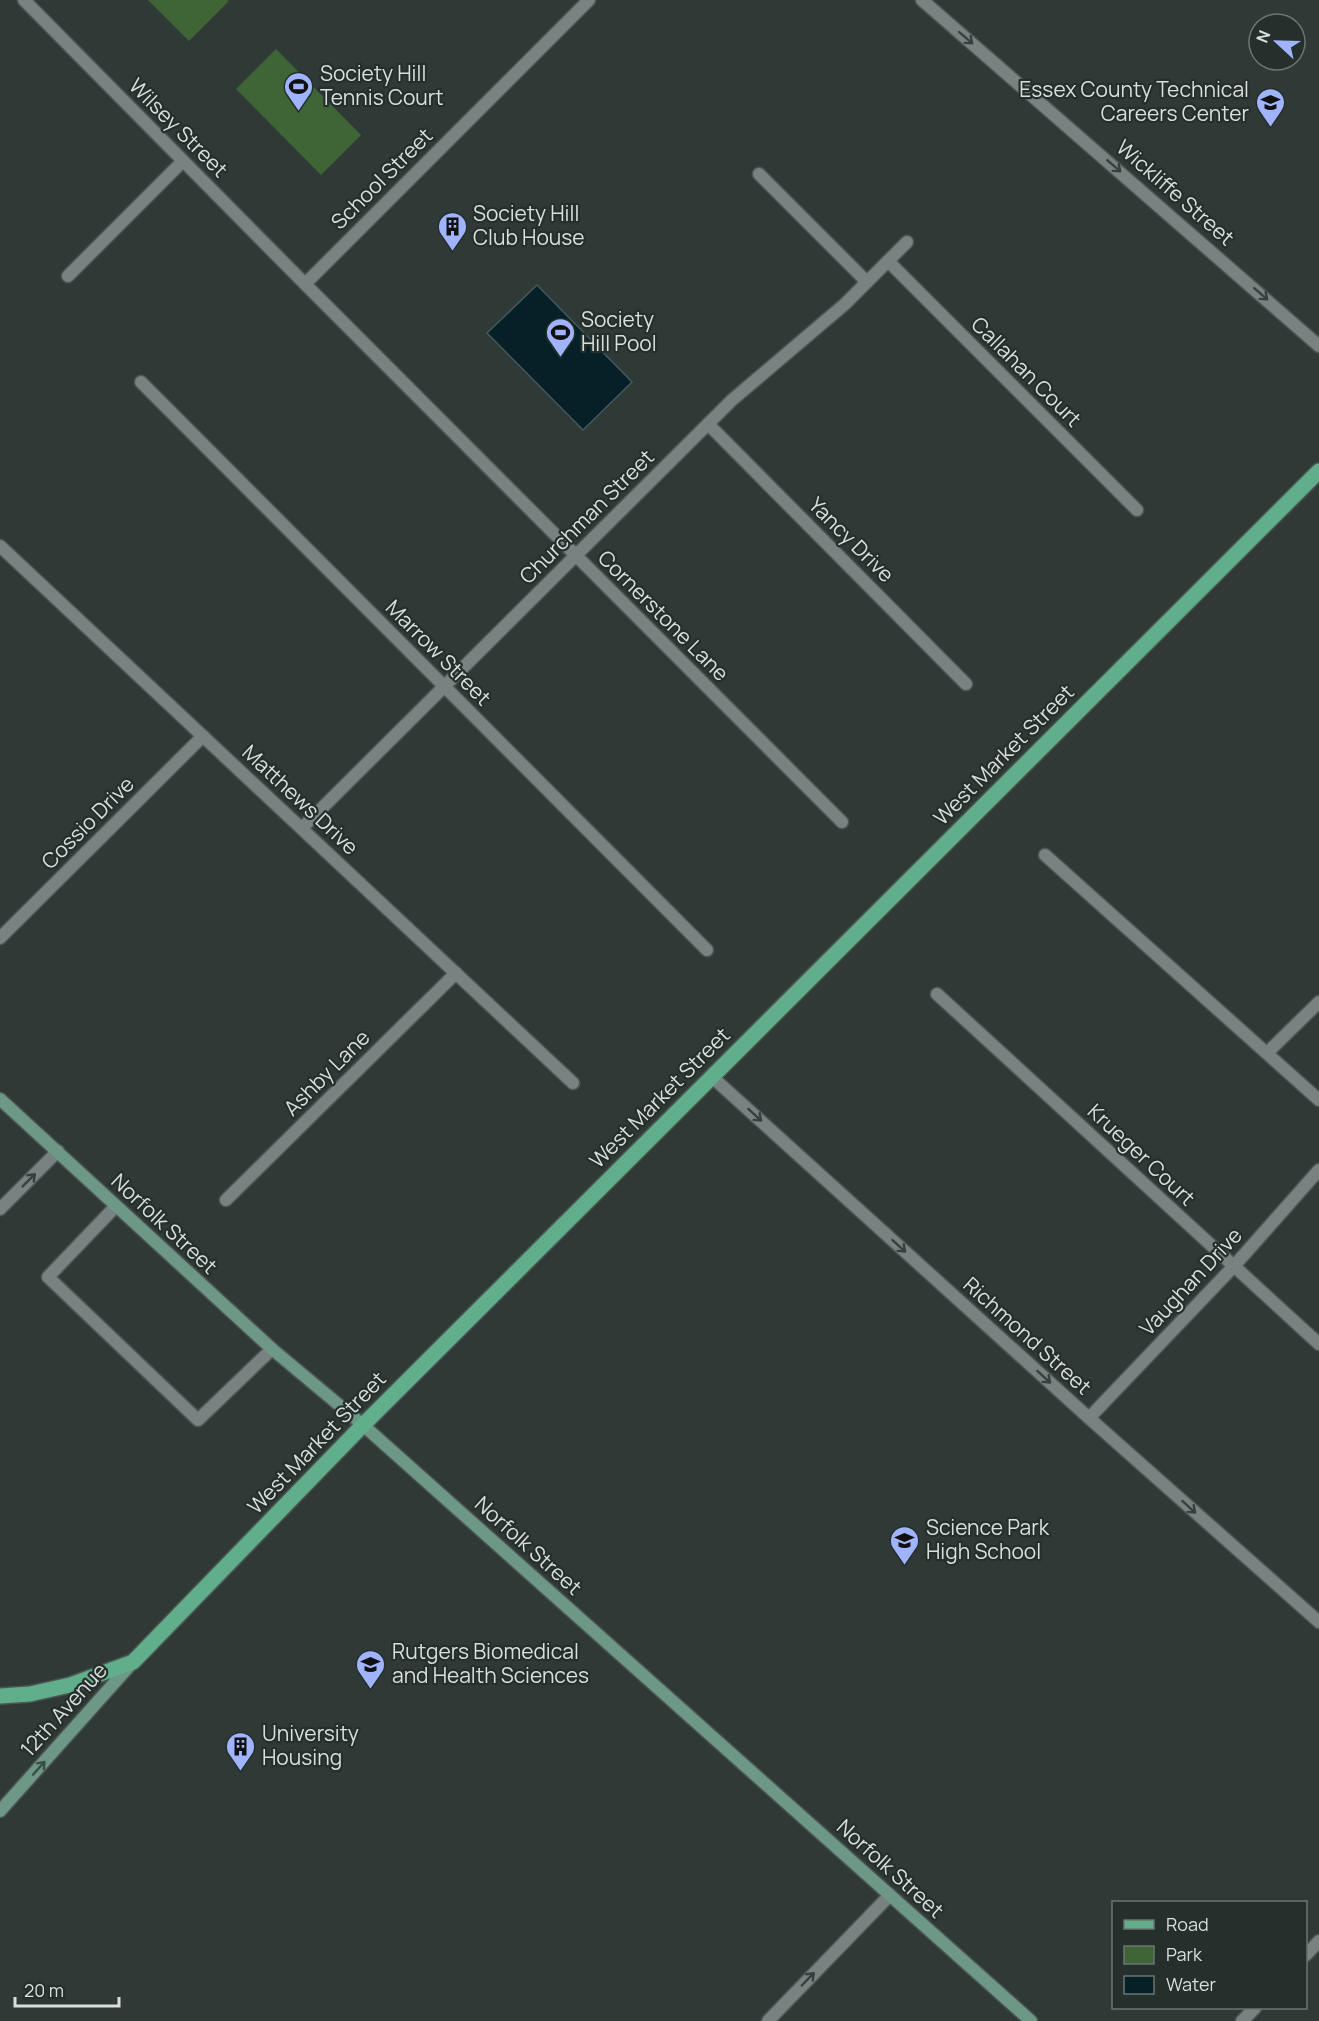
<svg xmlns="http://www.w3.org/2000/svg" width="1319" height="2021" font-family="Manrope,sans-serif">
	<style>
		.green { fill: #3f6537 }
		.water { fill: #052026; stroke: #45595d; stroke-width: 1.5 }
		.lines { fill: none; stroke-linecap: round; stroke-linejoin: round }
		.lane-casing { stroke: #4d5554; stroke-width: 15 }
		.street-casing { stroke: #4d5554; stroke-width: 15 }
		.secondary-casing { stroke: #4d5554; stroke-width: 15 }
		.primary-casing { stroke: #4d5554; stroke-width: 18 }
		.lane { stroke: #788280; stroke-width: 12 }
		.street { stroke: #788280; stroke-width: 12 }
		.secondary { stroke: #6c9885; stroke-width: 12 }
		.primary { stroke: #61ae8a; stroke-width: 15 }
		.oneway { stroke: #36403d }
		.oneway2 { stroke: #3a4e47 }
		.labels { text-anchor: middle; stroke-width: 4.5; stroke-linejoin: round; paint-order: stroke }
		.poi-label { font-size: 21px; fill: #d9dfde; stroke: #252f2c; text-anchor: start }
		.street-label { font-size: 21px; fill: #d9dfde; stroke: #252f2c }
	</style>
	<rect width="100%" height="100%" fill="#2f3936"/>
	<!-- green -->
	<g class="green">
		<path d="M148,0H227L229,1L189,41Z"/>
		<path d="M276,49L361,135L321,175L236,89Z"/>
	</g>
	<!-- water -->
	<path class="water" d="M537,285L632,382L583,430L487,333Z"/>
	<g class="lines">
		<defs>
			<g id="lane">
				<path d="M68,276L183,161"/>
				<path d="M116,1206L48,1277L198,1420L272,1349"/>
				<path d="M0,1209L58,1151"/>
			</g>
			<g id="street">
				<path d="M24,0L305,284L842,822"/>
				<path d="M922,0L1319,346"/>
				<path d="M759,174L867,282"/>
				<path d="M888,261L1137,510"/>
				<path d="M305,284L589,0"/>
				<path d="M141,382L707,950"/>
				<path d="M708,424L966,684"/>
				<path d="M0,546L573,1083"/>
				<path d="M302,828L732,400L845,304L907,242"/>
				<path d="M1045,855L1319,1100"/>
				<path d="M0,938L203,736"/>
				<path d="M937,994L1319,1344"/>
				<path d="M1267,1053L1319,1002"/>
				<path d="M711,1076L1089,1418L1319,1622"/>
				<path d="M226,1200L456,973"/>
				<path d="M1089,1418L1234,1266L1319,1170"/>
				<path d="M1306,1955L1319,1941"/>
				<path d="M768,2021L890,1895"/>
				<path d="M1242,2021L1255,2008"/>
			</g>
			<g id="secondary">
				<path d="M0,1099L272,1349L363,1425L1031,2021"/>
				<path d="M0,1811L133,1662"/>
			</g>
			<path id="primary" d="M0,1696L30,1694L70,1685L133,1662L363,1425L1319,471"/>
		</defs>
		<!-- lane casing -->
		<use href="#lane" class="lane-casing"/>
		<!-- street casing -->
		<use href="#street" class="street-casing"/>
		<!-- secondary casing -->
		<use href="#secondary" class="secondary-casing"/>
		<!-- primary casing -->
		<use href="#primary" class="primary-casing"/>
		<!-- lane -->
		<use href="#lane" class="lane"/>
		<!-- street -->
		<use href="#street" class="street"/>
		<!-- secondary -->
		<use href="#secondary" class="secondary"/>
		<!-- primary -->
		<use href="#primary" class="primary"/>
	</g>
	<!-- one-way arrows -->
	<defs><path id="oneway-shaft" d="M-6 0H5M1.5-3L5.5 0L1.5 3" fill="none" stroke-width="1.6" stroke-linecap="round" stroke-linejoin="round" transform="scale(1.5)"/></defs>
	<g class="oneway">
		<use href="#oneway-shaft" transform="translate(966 38) rotate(41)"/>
		<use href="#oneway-shaft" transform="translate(1114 166) rotate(41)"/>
		<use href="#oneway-shaft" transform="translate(1261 294) rotate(41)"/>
		<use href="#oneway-shaft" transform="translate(755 1115) rotate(42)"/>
		<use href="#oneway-shaft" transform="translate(29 1180) rotate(-45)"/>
		<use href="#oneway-shaft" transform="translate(899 1246) rotate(42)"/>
		<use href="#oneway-shaft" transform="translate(1044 1377) rotate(42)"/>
		<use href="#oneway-shaft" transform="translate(1189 1507) rotate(42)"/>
		<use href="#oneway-shaft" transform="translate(808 1979) rotate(-46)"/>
	</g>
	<use class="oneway2" href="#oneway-shaft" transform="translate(39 1768) rotate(-48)"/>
	<!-- icons -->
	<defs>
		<symbol id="stadium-pin" viewBox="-11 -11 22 30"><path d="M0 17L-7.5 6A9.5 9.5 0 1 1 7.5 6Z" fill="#a0b3fd" stroke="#252f2c"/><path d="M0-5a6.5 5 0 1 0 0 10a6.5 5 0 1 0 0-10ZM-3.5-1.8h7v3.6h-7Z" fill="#111"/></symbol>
		<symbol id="school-pin" viewBox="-11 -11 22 30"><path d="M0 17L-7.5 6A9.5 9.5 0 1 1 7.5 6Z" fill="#a0b3fd" stroke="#252f2c"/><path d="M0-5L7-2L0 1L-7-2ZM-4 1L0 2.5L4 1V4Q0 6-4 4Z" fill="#111"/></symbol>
		<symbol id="building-pin" viewBox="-11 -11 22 30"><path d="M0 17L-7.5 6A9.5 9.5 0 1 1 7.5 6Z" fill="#a0b3fd" stroke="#252f2c"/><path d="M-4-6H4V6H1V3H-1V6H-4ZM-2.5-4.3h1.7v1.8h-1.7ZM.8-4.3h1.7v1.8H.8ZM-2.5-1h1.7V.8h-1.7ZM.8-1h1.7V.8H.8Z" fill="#111"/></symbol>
		<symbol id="university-pin" viewBox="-11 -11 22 30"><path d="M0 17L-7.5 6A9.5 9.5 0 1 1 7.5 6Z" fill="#a0b3fd" stroke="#252f2c"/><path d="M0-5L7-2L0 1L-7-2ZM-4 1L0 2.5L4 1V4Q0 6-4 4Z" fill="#111"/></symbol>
	</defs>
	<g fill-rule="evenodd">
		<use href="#stadium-pin" x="282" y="70" width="33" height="45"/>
		<use href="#school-pin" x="1254" y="86" width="33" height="45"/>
		<use href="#building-pin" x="436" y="210" width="33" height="45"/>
		<use href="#stadium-pin" x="544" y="316" width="33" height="45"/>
		<use href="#school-pin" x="888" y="1524" width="33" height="45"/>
		<use href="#university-pin" x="354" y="1648" width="33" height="45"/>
		<use href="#building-pin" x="224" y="1730" width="33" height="45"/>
	</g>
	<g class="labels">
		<!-- poi labels -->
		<g class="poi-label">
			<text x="320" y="81">Society Hill<tspan x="320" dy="24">Tennis Court</tspan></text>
			<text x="1249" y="97" text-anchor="end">Essex County Technical<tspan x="1249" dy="24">Careers Center</tspan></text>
			<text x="473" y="221">Society Hill<tspan x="473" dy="24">Club House</tspan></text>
			<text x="581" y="327">Society<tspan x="581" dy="24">Hill Pool</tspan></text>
			<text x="926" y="1535">Science Park<tspan x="926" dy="24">High School</tspan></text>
			<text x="392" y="1659">Rutgers Biomedical<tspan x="392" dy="24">and Health Sciences</tspan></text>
			<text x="262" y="1741">University<tspan x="262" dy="24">Housing</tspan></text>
		</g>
		<!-- street labels -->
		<g class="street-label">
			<text transform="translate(178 128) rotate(45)" y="7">Wilsey Street</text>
			<text transform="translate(382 179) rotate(-45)" y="7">School Street</text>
			<text transform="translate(1175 193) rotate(41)" y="7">Wickliffe Street</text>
			<text transform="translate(1026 372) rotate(45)" y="7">Callahan Court</text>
			<text transform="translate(587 517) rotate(-45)" y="7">Churchman Street</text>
			<text transform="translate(851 540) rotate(45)" y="7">Yancy Drive</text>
			<text transform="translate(663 616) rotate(45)" y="7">Cornerstone Lane</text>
			<text transform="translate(438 653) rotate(45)" y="7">Marrow Street</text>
			<text transform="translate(1004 755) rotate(-45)" y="7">West Market Street</text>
			<text transform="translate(300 800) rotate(43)" y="7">Matthews Drive</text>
			<text transform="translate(88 823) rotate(-45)" y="7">Cossio Drive</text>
			<text transform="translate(327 1073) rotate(-45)" y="7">Ashby Lane</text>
			<text transform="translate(660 1098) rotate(-45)" y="7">West Market Street</text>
			<text transform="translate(1141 1155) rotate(43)" y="7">Krueger Court</text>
			<text transform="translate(164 1224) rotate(43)" y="7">Norfolk Street</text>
			<text transform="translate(1191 1282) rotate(-47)" y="7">Vaughan Drive</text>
			<text transform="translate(1027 1336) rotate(42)" y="7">Richmond Street</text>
			<text transform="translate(317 1443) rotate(-46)" y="7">West Market Street</text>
			<text transform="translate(528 1546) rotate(42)" y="7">Norfolk Street</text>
			<text transform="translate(64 1710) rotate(-48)" y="7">12th Avenue</text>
			<text transform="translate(890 1869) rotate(42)" y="7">Norfolk Street</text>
		</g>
	</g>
	<!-- legend -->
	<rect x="1112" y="1901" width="195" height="108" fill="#252f2c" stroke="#6d7573" stroke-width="1.5"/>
	<rect x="1124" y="1920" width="30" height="9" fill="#61ae8a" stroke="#6d7573" stroke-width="1.5"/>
	<text x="1166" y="1931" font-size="18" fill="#d9dfde">Road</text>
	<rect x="1124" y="1946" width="30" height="18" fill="#3f6537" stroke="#6d7573" stroke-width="1.5"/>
	<text x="1166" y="1961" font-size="18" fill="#d9dfde">Park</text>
	<rect x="1124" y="1976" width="30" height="18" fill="#052026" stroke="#6d7573" stroke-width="1.5"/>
	<text x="1166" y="1991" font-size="18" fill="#d9dfde">Water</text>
	<!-- north arrow -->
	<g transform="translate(1277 42) rotate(292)"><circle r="28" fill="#252f2c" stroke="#6d7573" stroke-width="1.5"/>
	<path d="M0-4.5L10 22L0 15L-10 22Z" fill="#a0b3fd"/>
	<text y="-9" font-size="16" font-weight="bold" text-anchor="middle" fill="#d9dfde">N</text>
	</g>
	<!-- scale -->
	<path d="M15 1997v9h104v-9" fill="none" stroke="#d9dfde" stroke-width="3"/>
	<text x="24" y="1997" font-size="18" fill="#d9dfde" stroke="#252f2c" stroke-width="4.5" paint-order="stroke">20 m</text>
</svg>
